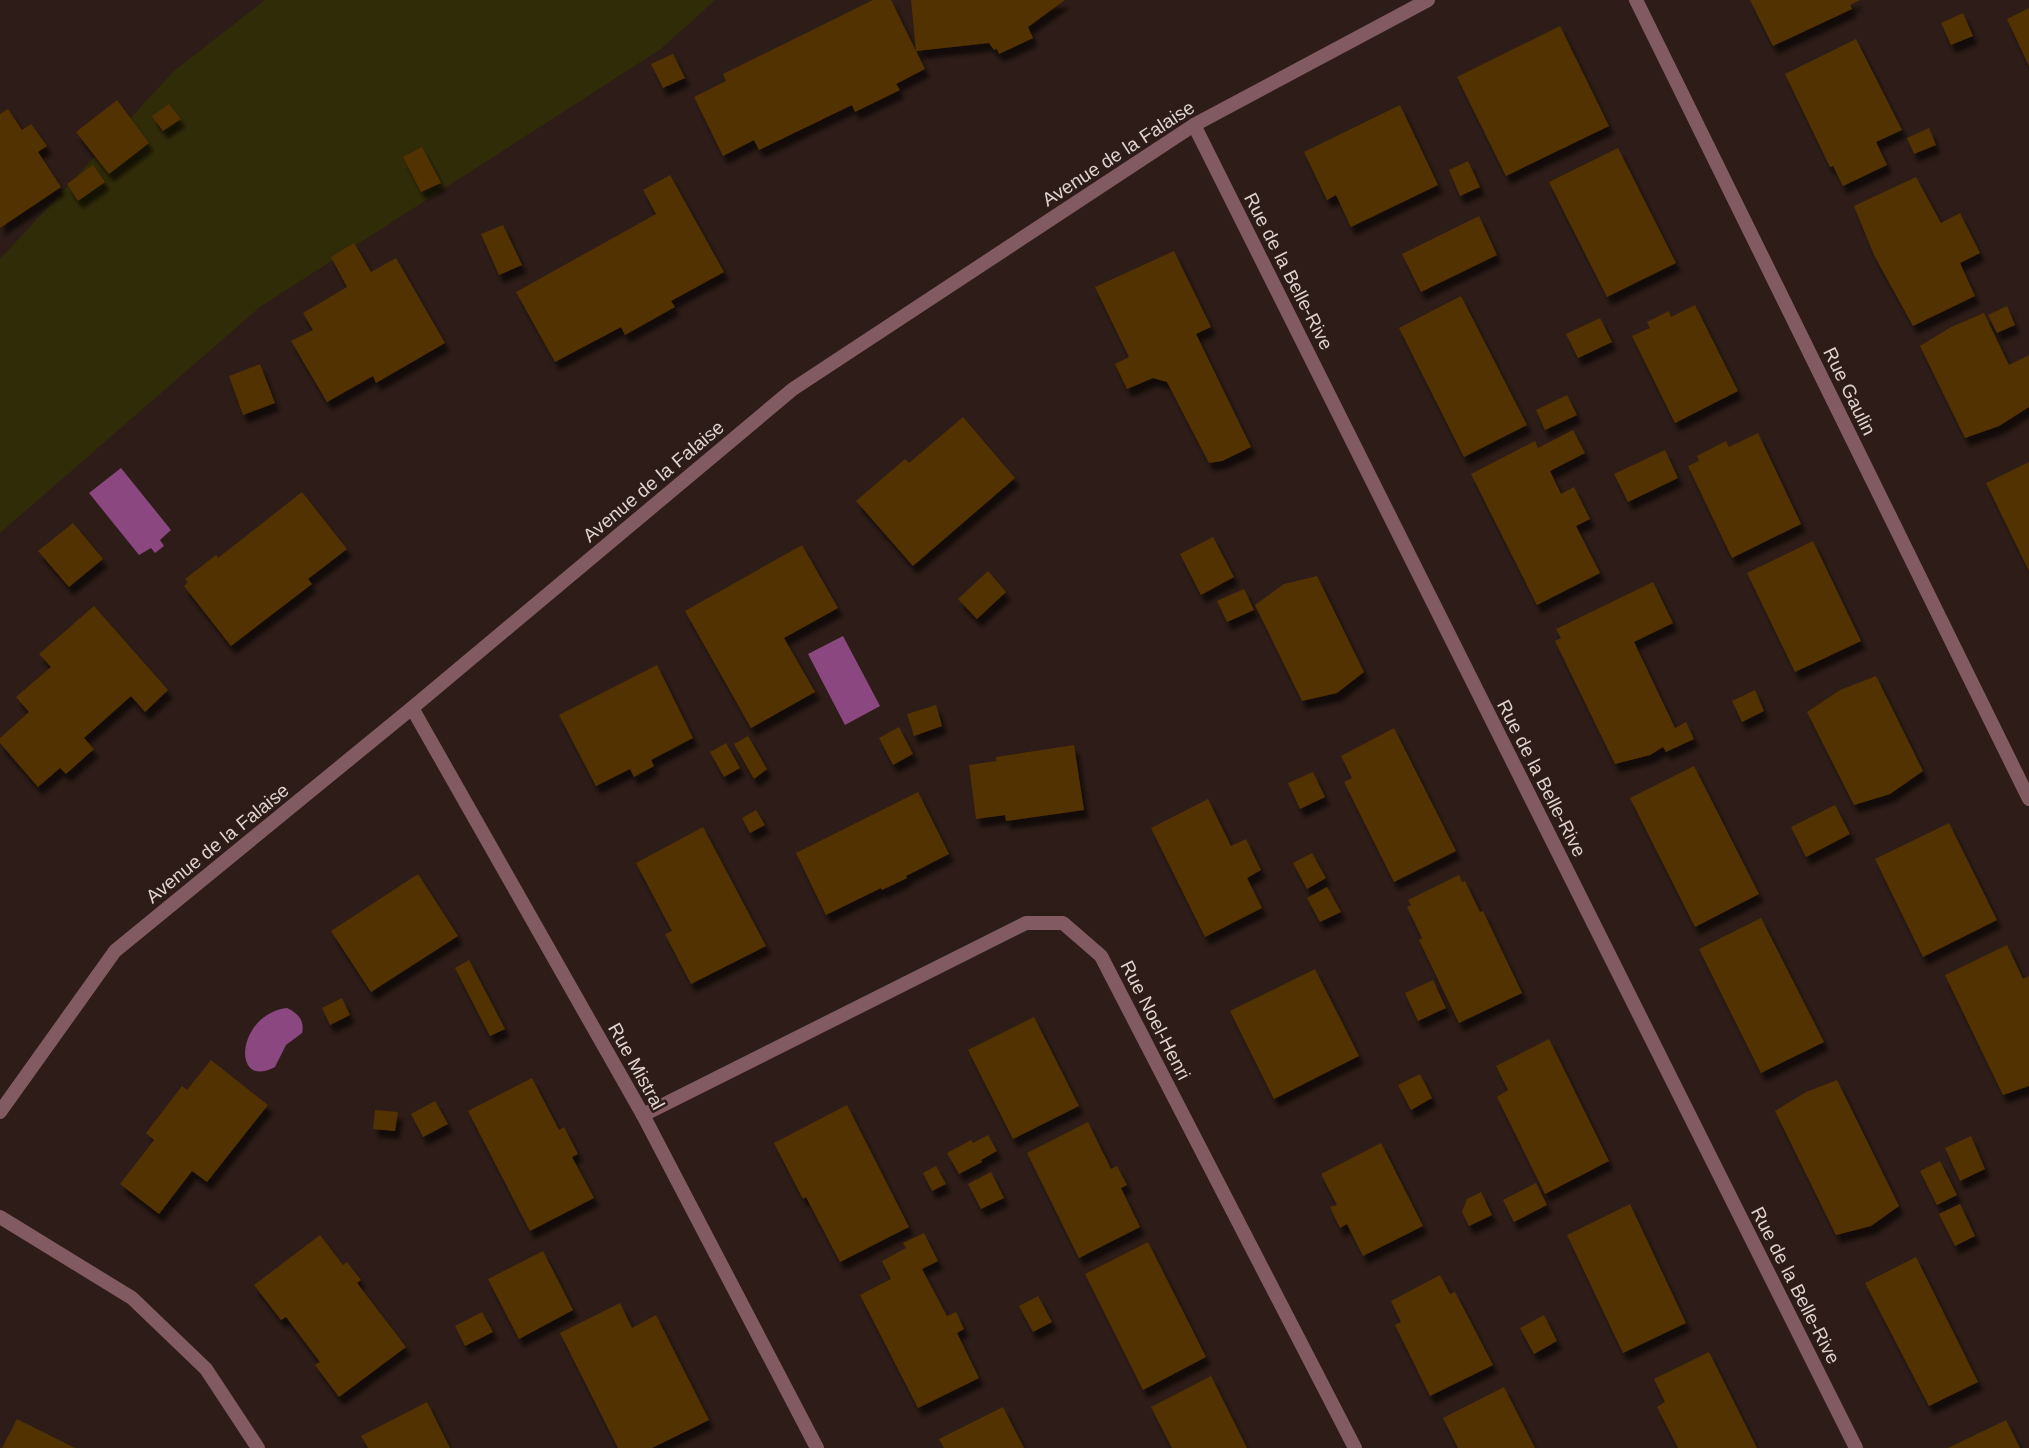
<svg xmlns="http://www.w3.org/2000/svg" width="2029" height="1448" font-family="Helvetica,sans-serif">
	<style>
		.green { fill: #312c08 }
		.water { fill: #8b4780 }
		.building { fill: #513206; filter: url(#shadow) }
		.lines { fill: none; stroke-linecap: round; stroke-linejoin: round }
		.minor { stroke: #825a62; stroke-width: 14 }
		.labels { text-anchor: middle; stroke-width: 5; stroke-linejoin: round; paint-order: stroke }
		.street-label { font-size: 19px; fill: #dfd3cf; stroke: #2d1c17 }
	</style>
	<defs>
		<filter id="shadow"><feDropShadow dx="4.5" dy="8" stdDeviation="2" flood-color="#0009"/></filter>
	</defs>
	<rect width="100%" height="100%" fill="#2d1c17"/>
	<!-- green -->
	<path class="green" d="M265,0H715L661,49L260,307L0,533V259L174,71Z"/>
	<!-- water -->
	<g class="water">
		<path d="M121,468L171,530L160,540L164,546L155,553L151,548L139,555L89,493Z"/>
		<path d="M843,636L880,706L845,725L808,654Z"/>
		<path d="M287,1008C298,1013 305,1021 302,1033L286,1045L275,1067C231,1091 236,1014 287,1008Z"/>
	</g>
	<!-- building -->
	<g class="building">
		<path d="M873,0H891L916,51L911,0H1065L1028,27L1033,38L999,54L997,49L994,50L989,43L916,51L925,69L896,84L900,90L855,112L852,105L759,150L754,140L723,156L694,97L726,81L723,74Z"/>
		<path d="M1750,0H1860L1850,5L1852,9L1773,46Z"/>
		<path d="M2029,8V66L2007,19Z"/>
		<path d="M1963,13L1973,36L1951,45L1941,23Z"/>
		<path d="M1560,26L1609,126L1506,176L1457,77Z"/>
		<path d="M1856,39L1902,130L1876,142L1887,165L1843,186L1833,166L1830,167L1785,74Z"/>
		<path d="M673,54L685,78L663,88L651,64Z"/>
		<path d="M117,100L149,143L109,174L76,132Z"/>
		<path d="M169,104L181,119L163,131L152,116Z"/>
		<path d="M1400,105L1438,185L1351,227L1336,195L1327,200L1304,152Z"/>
		<path d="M8,109L22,130L31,124L47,146L38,152L61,187L0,228V114Z"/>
		<path d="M1929,128L1936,145L1914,154L1907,138Z"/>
		<path d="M422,147L441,183L421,192L403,157Z"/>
		<path d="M1618,148L1676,263L1607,297L1549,182Z"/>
		<path d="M1468,161L1480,187L1460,196L1449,170Z"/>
		<path d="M93,165L105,182L78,201L67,184Z"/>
		<path d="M670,175L724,272L671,301L675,307L625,335L621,327L555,362L516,292L656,214L643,190Z"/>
		<path d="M1916,177L1941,223L1960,213L1980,253L1960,263L1975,296L1913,326L1874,255L1854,206Z"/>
		<path d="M1479,216L1497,255L1421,292L1402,254Z"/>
		<path d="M503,225L522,265L499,275L481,234Z"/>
		<path d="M354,243L371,272L396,258L445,343L376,383L373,376L327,402L291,341L313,330L303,313L347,287L331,257Z"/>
		<path d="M1174,251L1211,327L1196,334L1251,447L1222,461L1209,463L1167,382L1153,378L1127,389L1115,364L1129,357L1095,287Z"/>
		<path d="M1461,296L1527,425L1464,457L1399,328Z"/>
		<path d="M1695,305L1738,391L1675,423L1632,336L1650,328L1647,322L1669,311L1671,317Z"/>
		<path d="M2007,306L2015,325L1997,333L1988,315Z"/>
		<path d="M1984,313L2009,365L2029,355V407L1999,426L1965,438L1920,346L1951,327Z"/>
		<path d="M1600,318L1612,342L1578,358L1566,334Z"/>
		<path d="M260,364L275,403L243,415L229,376Z"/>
		<path d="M1567,395L1577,415L1545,430L1536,410Z"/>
		<path d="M963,417L1015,478L913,566L856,501L905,459L909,463Z"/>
		<path d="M1573,430L1585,453L1550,471L1561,494L1574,487L1590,519L1576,526L1600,573L1537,605L1471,474L1535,441L1538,448Z"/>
		<path d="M1758,433L1801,524L1732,558L1688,466L1699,461L1697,456L1726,441L1729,447Z"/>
		<path d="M1665,450L1678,478L1628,502L1614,474Z"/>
		<path d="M2029,462V571L1986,483Z"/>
		<path d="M302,492L347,549L308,579L312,584L231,646L184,586L188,582L185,579L216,555L218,558Z"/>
		<path d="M73,523L103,559L69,587L38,551Z"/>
		<path d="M1213,537L1234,577L1201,595L1180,554Z"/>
		<path d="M1813,541L1861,641L1795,672L1747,573Z"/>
		<path d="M802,545L838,608L784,638L815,692L751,728L685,611Z"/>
		<path d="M988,571L1006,592L977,619L958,599Z"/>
		<path d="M1317,576L1364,672L1337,693L1302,701L1255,605L1284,584Z"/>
		<path d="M1653,582L1673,623L1634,642L1675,728L1686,722L1694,739L1666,752L1663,747L1650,755L1615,764L1555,641L1561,638L1556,629Z"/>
		<path d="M1244,589L1254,610L1227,622L1217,601Z"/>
		<path d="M94,606L168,690L145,712L131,696L84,738L94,749L66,774L60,768L38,787L0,743V738L29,712L16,697L51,667L39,654Z"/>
		<path d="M657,665L693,738L651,760L654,766L634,777L630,769L596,786L559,715Z"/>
		<path d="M1876,676L1923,771L1890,794L1854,805L1807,712L1840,690Z"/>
		<path d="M1755,690L1764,711L1742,722L1732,701Z"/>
		<path d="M936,705L942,726L914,736L907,714Z"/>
		<path d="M899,727L913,754L893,765L879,738Z"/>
		<path d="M1394,728L1456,851L1394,882L1344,782L1352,778L1341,756Z"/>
		<path d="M748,736L767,769L754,779L734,744Z"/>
		<path d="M726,743L740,768L724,777L710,752Z"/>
		<path d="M1074,745L1084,810L1006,821L1005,815L976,819L969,765L996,761V757Z"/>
		<path d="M1694,766L1759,894L1695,927L1630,798Z"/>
		<path d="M1313,772L1325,797L1300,809L1288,783Z"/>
		<path d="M918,792L949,854L906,876L907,878L882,890L881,888L826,915L796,853Z"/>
		<path d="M1208,799L1231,846L1246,839L1261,870L1247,878L1262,908L1205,937L1151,828Z"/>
		<path d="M1835,805L1850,834L1806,857L1791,827Z"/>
		<path d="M756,810L765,825L750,833L742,818Z"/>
		<path d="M1949,823L1997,920L1923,957L1875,859Z"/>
		<path d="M703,827L766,946L691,984L665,934L672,931L636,863Z"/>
		<path d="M1312,853L1326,878L1307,889L1293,863Z"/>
		<path d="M418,874L458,936L371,992L331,931Z"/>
		<path d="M1459,875L1462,882L1465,881L1480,912L1483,911L1522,993L1459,1023L1419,940L1422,938L1407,907L1411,905L1408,900Z"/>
		<path d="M1327,887L1341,912L1320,922L1307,898Z"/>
		<path d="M1761,918L1824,1042L1761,1073L1699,949Z"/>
		<path d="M2007,945L2023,979L2029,976V1086L2003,1095L1945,975Z"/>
		<path d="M469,960L505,1029L490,1036L455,968Z"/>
		<path d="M1315,969L1359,1056L1274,1099L1230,1011Z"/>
		<path d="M1433,980L1446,1008L1418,1021L1405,993Z"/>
		<path d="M342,998L350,1015L330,1025L322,1008Z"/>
		<path d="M1034,1017L1079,1106L1013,1139L968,1050Z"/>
		<path d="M1549,1039L1609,1161L1545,1194L1497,1097L1508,1090L1496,1066Z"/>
		<path d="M211,1060L268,1105L207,1182L192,1171L159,1214L120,1184L154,1140L146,1133L182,1086L187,1090Z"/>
		<path d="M1420,1074L1432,1098L1411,1110L1398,1085Z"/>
		<path d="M532,1078L559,1130L564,1127L578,1154L572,1157L594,1198L530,1231L468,1111Z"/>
		<path d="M1837,1080L1899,1206L1871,1226L1836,1235L1775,1111L1806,1092Z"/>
		<path d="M435,1101L448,1124L423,1137L411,1114Z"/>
		<path d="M847,1105L909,1227L840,1262L806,1197L803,1199L774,1143Z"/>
		<path d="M375,1110L398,1112L395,1131L373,1129Z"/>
		<path d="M1088,1122L1111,1169L1117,1166L1127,1185L1121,1188L1140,1227L1079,1258L1027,1153Z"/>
		<path d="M988,1135L997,1151L981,1160L982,1162L959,1174L947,1153L971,1140L973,1143Z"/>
		<path d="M1971,1136L1985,1169L1960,1181L1945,1148Z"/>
		<path d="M1381,1143L1423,1226L1363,1256L1347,1224L1340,1228L1330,1207L1337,1205L1321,1174Z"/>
		<path d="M1940,1161L1957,1195L1937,1205L1920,1171Z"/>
		<path d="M936,1166L946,1184L932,1191L923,1173Z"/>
		<path d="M991,1172L1004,1198L981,1209L968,1184Z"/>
		<path d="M1536,1183L1547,1205L1514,1222L1503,1200Z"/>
		<path d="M1481,1192L1492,1215L1469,1226L1462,1212L1467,1199Z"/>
		<path d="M1630,1204L1686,1323L1623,1353L1567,1235Z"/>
		<path d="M1960,1204L1975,1236L1955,1246L1939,1214Z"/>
		<path d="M924,1233L938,1261L922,1269L947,1316L956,1312L964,1329L957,1333L979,1378L918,1408L860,1295L891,1279L882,1261L906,1248L903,1243Z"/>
		<path d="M320,1235L343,1265L347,1262L361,1280L357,1283L406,1347L339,1397L315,1365L320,1362L286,1317L281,1320L254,1285Z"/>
		<path d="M1148,1242L1206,1357L1143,1390L1085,1274Z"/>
		<path d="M543,1251L573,1310L519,1339L488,1279Z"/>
		<path d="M1916,1257L1978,1382L1929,1406L1865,1283Z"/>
		<path d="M1440,1275L1450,1294L1455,1292L1493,1365L1430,1396L1395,1325L1401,1322L1391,1301Z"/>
		<path d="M1038,1296L1052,1322L1033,1332L1019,1306Z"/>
		<path d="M620,1303L632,1328L656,1315L709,1420L652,1448H618L560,1333Z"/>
		<path d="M482,1312L493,1332L465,1346L455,1326Z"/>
		<path d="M1544,1315L1557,1341L1534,1354L1520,1328Z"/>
		<path d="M1709,1352L1757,1448H1678L1657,1407L1665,1402L1654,1379Z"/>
		<path d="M1211,1376L1247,1448H1172L1151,1407Z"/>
		<path d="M1504,1387L1535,1448H1458L1443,1418Z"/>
		<path d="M427,1402L450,1448H368L361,1436Z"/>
		<path d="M1003,1407L1024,1448H944L939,1439Z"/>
		<path d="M17,1419L75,1448H2Z"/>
		<path d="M2006,1420L2020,1448H1948Z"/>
	</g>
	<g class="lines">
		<!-- minor -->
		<g class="minor">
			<path d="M1636,0L2029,799"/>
			<path d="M1194,125L1856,1448"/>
			<path d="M412,708L643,1115L817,1448"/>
			<path d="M0,1112L115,951L412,708L793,389L1194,125L1428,0"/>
			<path d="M643,1115L1026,923H1063L1101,956L1355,1448"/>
			<path d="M0,1217L132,1298L206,1369L258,1448"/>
		</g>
	</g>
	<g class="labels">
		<!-- street labels -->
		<g class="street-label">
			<text transform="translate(1118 153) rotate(-33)" y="7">Avenue de la Falaise</text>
			<text transform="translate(1289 271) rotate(63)" y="7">Rue de la Belle-Rive</text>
			<text transform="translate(1850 391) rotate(64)" y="7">Rue Gaulin</text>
			<text transform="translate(653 481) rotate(-40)" y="7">Avenue de la Falaise</text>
			<text transform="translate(1542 778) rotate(63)" y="7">Rue de la Belle-Rive</text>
			<text transform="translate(217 843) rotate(-39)" y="7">Avenue de la Falaise</text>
			<text transform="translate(1156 1020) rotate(63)" y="7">Rue Noel-Henri</text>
			<text transform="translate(637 1066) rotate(61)" y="7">Rue Mistral</text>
			<text transform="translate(1796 1285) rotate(63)" y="7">Rue de la Belle-Rive</text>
		</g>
	</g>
</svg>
